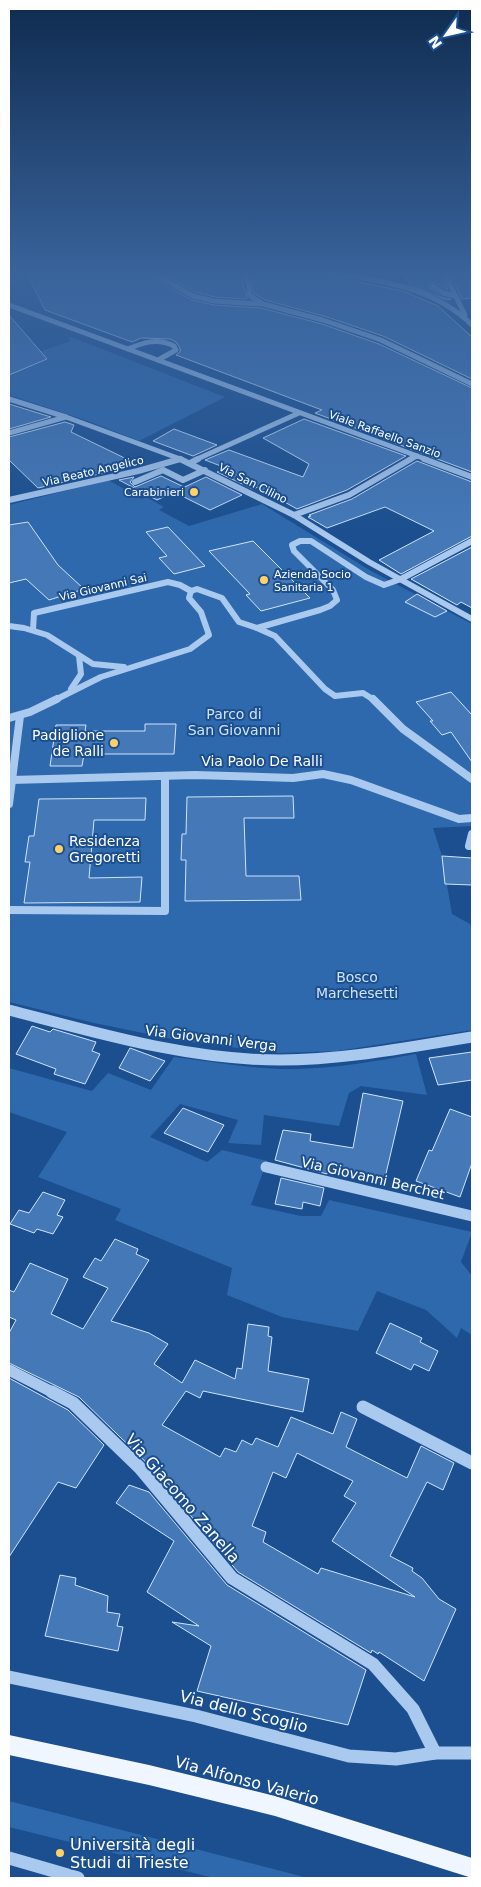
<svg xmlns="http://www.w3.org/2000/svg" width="481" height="1887" font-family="'DejaVu Sans',sans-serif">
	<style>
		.green { fill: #2e69ad }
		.building { fill: #4478b7; stroke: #cfe3fa; fill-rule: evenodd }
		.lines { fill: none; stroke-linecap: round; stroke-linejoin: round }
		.minor-far4 { stroke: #a9c9ee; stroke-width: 5 }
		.minor-far3 { stroke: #a9c9ee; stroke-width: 6 }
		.minor-far2 { stroke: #a9c9ee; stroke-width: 8 }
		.minor-far1 { stroke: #a9c9ee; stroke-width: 11 }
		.minor { stroke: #a9c9ee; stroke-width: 13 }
		.major { fill: #f0f6ff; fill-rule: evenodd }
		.poi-dot { fill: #ffd166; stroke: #1b4f8f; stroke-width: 2 }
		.labels { text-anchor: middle; stroke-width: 4; stroke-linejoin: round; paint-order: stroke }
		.far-street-label { font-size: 11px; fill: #fff; stroke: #1b4f8f }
		.far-poi-label { font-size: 11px; fill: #fff; stroke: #1b4f8f; text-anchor: end }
		.park-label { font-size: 14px; fill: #cfe3fa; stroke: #1b4f8f }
		.poi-label { font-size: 14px; fill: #fff; stroke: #1b4f8f; text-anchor: end }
		.street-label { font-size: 14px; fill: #fff; stroke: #1b4f8f }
		.near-street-label { font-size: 16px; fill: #fff; stroke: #1b4f8f }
		.near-poi-label { font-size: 16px; fill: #fff; stroke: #1b4f8f; text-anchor: start }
	</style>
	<rect width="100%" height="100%" fill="#1b4f8f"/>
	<!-- green -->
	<g class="green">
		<path d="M71,337L225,397L139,441L91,422L9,395V362L65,343L71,341L67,339Z"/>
		<path d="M108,480L142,499L146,497L164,507L159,510L189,526L262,504L371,571L472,624V826L433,828L442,856L452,914L470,924L472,929V1030L337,1051L279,1053L182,1041L94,1023L9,1002V505Z"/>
		<path d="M416,1054L427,1095L361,1086L349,1093L339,1126L264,1115L261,1145L228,1143L238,1120L180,1104L150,1137L207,1162L222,1150L267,1161L251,1205L301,1216H321L329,1200L472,1232L461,1262L472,1276V1335L461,1328L457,1338L426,1310L377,1291L358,1331L282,1317L227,1295L232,1268L115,1220L121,1209L38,1177L67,1132L9,1112V1068L92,1091L108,1073L151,1090L174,1057C215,1062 256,1070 297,1069C337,1068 377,1061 416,1054Z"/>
		<path d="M9,1801L289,1873L307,1878H214L9,1827Z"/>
	</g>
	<!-- building -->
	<g class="building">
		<path d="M26,272H101V277L124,272H147L149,276L192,300L214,305L261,308L322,324L379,344L472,388V472L315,413L322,410L176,355L180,352V348L176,342L170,339L141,338L132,342L45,310Z"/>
		<path d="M159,272H240L247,299L215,297L195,292Z"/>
		<path d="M249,272H301L324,275L403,291L438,306L472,337V379L383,336L324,316L265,300L253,293V284Z"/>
		<path d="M403,272H440L448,290L434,282L430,283L429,287L441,297L451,299L446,300L410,285Z"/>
		<path d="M449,272H472V298L462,299Z"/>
		<path d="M9,315L47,359L9,375Z"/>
		<path d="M9,404L51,417L9,429Z"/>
		<path d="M304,419L406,456L347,490L297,509L258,487L253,489L217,472L226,468L205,460L229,450L303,477L309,464L263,438Z"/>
		<path d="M65,422L74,425L71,432L139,465L38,488L9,460V437Z"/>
		<path d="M174,429L217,445L193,456L153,441Z"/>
		<path d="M417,461L472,482V536L401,574L379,560L434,531L385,507L327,528L308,517L311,516L309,515L352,499Z"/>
		<path d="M161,476L184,487L157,500L119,480L134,477L130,482L135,487Z"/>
		<path d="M206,477L242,495L210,510L174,492Z"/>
		<path d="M28,522L58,565L84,589L49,600L26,579L9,583V525Z"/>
		<path d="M168,527L205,566L174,574L159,558L167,556L146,532Z"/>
		<path d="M253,541L310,598L261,611L246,595L250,594L209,551Z"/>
		<path d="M472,547V608L461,602L457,605L411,579Z"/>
		<path d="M417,594L447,611L435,617L405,602Z"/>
		<path d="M451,692L472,715V762L451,732L442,735L430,721H433L416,702Z"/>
		<path d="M145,724H176L174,754H84L82,766H50L56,725H86L85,731H145Z"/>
		<path d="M293,796L294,818H244L246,876H299L301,900L185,901L186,860H181L182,834H186L187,797Z"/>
		<path d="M146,798L145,820H94L89,878L142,877L140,902L24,903L30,862H25L29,836H34L39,799Z"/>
		<path d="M442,856L472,858V885L445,884Z"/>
		<path d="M32,1026L50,1032L53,1029L96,1042L92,1051L100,1054L85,1084L54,1074L56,1069L16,1054Z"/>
		<path d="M130,1048L165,1061L150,1081L119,1068Z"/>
		<path d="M472,1052V1080L438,1085L429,1058Z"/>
		<path d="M363,1093L403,1101L384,1182L328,1171L327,1174L275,1160L283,1130L311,1134L310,1141L353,1148Z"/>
		<path d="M183,1108L224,1125L208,1152L164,1133Z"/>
		<path d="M450,1109L472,1117V1163L460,1197L416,1181L429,1150L432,1151Z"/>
		<path d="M281,1178L324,1188L320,1206L303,1202L302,1209L275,1204Z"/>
		<path d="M43,1192L65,1200L57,1215L63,1217L53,1234L37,1229L34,1233L10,1224L19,1210L29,1213Z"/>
		<path d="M115,1239L138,1249L136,1254L149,1260L111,1321L149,1333L168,1344L154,1364L182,1383L195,1360L235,1379L237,1368L242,1369L248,1324L269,1327L268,1336L272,1337L268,1371L309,1379L303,1412L203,1391L200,1398L186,1391L162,1425L220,1457L225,1448L236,1452L242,1440L252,1445L256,1438L278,1447L291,1417L333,1434L341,1412L357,1419L346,1447L407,1478L421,1446L454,1463L443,1490L427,1482L390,1556L413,1568L412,1571L422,1578L439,1599L456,1609L424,1681L379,1652L378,1654L372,1650L371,1653L238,1572L181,1504L193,1508L79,1397L9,1363V1333L16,1320L9,1317V1290L14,1292L30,1263L68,1279L51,1314L83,1329L108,1288L83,1277L95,1258L101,1261ZM297,1453L353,1481L344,1496L356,1503L332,1541L415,1597L321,1568L318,1574L263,1542L266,1532L252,1526L273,1472L286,1478Z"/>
		<path d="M390,1323L422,1338L420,1342L438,1351L429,1371L414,1364L411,1370L376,1353Z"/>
		<path d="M9,1378L68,1410L104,1445L76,1488L58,1482L9,1557Z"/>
		<path d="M129,1485L149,1492L227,1585L366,1670L348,1725L197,1691L211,1646L172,1622L199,1626L147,1592L174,1541L116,1503Z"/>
		<path d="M60,1575L76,1578L75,1585L108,1596L107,1612L120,1614L117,1626L123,1627L118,1651L45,1636Z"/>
	</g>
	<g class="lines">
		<!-- minor-far4 -->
		<g class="minor-far4">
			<path d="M151,272L193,296L214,301L260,304"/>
			<path d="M244,272L249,285V295L263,304L323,320L381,340L472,384"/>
			<path d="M327,272C378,280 434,287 472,325"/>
			<path d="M444,272L465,315"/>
			<path d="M9,281L11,272"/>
			<path d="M433,286L443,293L456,296"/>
			<path d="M9,305L428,460"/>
			<path d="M128,349C144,342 158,338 174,346L176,350L158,360"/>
			<path d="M9,399L66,417L183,460"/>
			<path d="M9,433L66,417"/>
			<path d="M176,460L181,459"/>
			<path d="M195,460L299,413"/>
			<path d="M409,460L417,456"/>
		</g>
		<!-- minor-far3 -->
		<g class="minor-far3">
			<path d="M180,459L294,515L369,562L472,619"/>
			<path d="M424,459L472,477"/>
			<path d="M190,463L198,459"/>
			<path d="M135,482L163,470L183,480L205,470"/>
			<path d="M9,500L138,471L180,459"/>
			<path d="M294,515L349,495L411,459"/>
			<path d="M9,626L24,628L47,635L93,664L124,667"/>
			<path d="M257,628L275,636L325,689L335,696L363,693L374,700"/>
			<path d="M33,630L34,613L168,582L180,585L191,591L197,589L222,598L239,622L257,628L320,610L330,606L337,600L333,590L294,551L292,545L300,541H311L366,577L384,585L401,579L472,541"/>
			<path d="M71,689L81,674L79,656"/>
			<path d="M55,700L101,677L190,649L209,635L201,612L189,598L191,591"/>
		</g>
		<!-- minor-far2 -->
		<g class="minor-far2">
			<path d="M373,699L403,729L472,779"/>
			<path d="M9,718L30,712L57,699"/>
			<path d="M9,783L11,780L195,775L293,778L323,774L351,780L459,819L472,818"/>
			<path d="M9,804L20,716"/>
			<path d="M469,846L472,834"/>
			<path d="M9,910L165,911V777"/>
		</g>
		<!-- minor-far1 -->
		<g class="minor-far1">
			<path d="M9,1010C98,1033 188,1060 280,1060C345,1060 409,1047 472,1037"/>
			<path d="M266,1167L472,1216"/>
			<path d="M9,1370L54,1393"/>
		</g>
		<!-- minor -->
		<g class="minor">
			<path d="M52,1392L73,1403L140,1468L232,1578L373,1664L413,1709L435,1753"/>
			<path d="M363,1407L472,1463"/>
			<path d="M9,1677L196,1716L349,1756L396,1759L435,1753H472"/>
			<path d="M9,1858L78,1878"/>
		</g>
		<!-- major -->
		<path class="major" d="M9,1735L149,1765L275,1796L472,1858V1878L275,1816L149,1785L9,1755Z"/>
	</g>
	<!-- sky -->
	<linearGradient id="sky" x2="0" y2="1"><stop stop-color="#0f2b4f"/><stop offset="0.51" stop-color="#39639b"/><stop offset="1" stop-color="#39639b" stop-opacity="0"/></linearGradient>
	<rect width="481" height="536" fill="url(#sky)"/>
	<!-- markers -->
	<g class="poi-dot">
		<circle cx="194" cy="492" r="5"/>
		<circle cx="264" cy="580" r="5"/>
		<circle cx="114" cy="743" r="5"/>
		<circle cx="59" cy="849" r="5"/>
		<circle cx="60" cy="1853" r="5"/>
	</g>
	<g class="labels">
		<!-- far-street labels -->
		<g class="far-street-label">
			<text transform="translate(385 434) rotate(20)" y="4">Viale Raffaello Sanzio</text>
			<text transform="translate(93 471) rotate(-13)" y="4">Via Beato Angelico</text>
			<text transform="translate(253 483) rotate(27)" y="4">Via San Cilino</text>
			<text transform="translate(103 587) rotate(-13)" y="4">Via Giovanni Sai</text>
		</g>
		<!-- far-poi labels -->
		<g class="far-poi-label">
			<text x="184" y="496">Carabinieri</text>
			<text x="274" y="578" text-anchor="start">Azienda Socio<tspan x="274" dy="13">Sanitaria 1</tspan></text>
		</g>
		<!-- park labels -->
		<g class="park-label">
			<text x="234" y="719">Parco di<tspan x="234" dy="16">San Giovanni</tspan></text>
			<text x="357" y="982">Bosco<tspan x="357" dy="16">Marchesetti</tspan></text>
		</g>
		<!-- poi labels -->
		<g class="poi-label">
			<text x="104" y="740">Padiglione<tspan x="104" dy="16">de Ralli</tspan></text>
			<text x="69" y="846" text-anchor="start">Residenza<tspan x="69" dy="16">Gregoretti</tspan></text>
		</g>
		<!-- street labels -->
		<g class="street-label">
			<text x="262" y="766">Via Paolo De Ralli</text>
			<text transform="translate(211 1038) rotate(7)" y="5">Via Giovanni Verga</text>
			<text transform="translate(373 1178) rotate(13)" y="5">Via Giovanni Berchet</text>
		</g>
		<!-- near-street labels -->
		<g class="near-street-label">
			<text transform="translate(183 1498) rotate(49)" y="6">Via Giacomo Zanella</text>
			<text transform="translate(244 1711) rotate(14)" y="6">Via dello Scoglio</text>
			<text transform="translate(247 1780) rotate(15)" y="6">Via Alfonso Valerio</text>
		</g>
		<!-- near-poi labels -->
		<g class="near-poi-label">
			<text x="70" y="1850">Università degli<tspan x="70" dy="18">Studi di Trieste</tspan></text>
		</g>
	</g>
	<!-- border -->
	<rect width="481" height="1887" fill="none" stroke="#ffffff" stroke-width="20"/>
	<!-- north arrow -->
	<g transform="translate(446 35) rotate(236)" stroke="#1b4f8f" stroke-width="4" paint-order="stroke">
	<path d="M0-4L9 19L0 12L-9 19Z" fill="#ffffff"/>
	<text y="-8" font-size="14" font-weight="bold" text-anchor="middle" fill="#ffffff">N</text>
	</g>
</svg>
